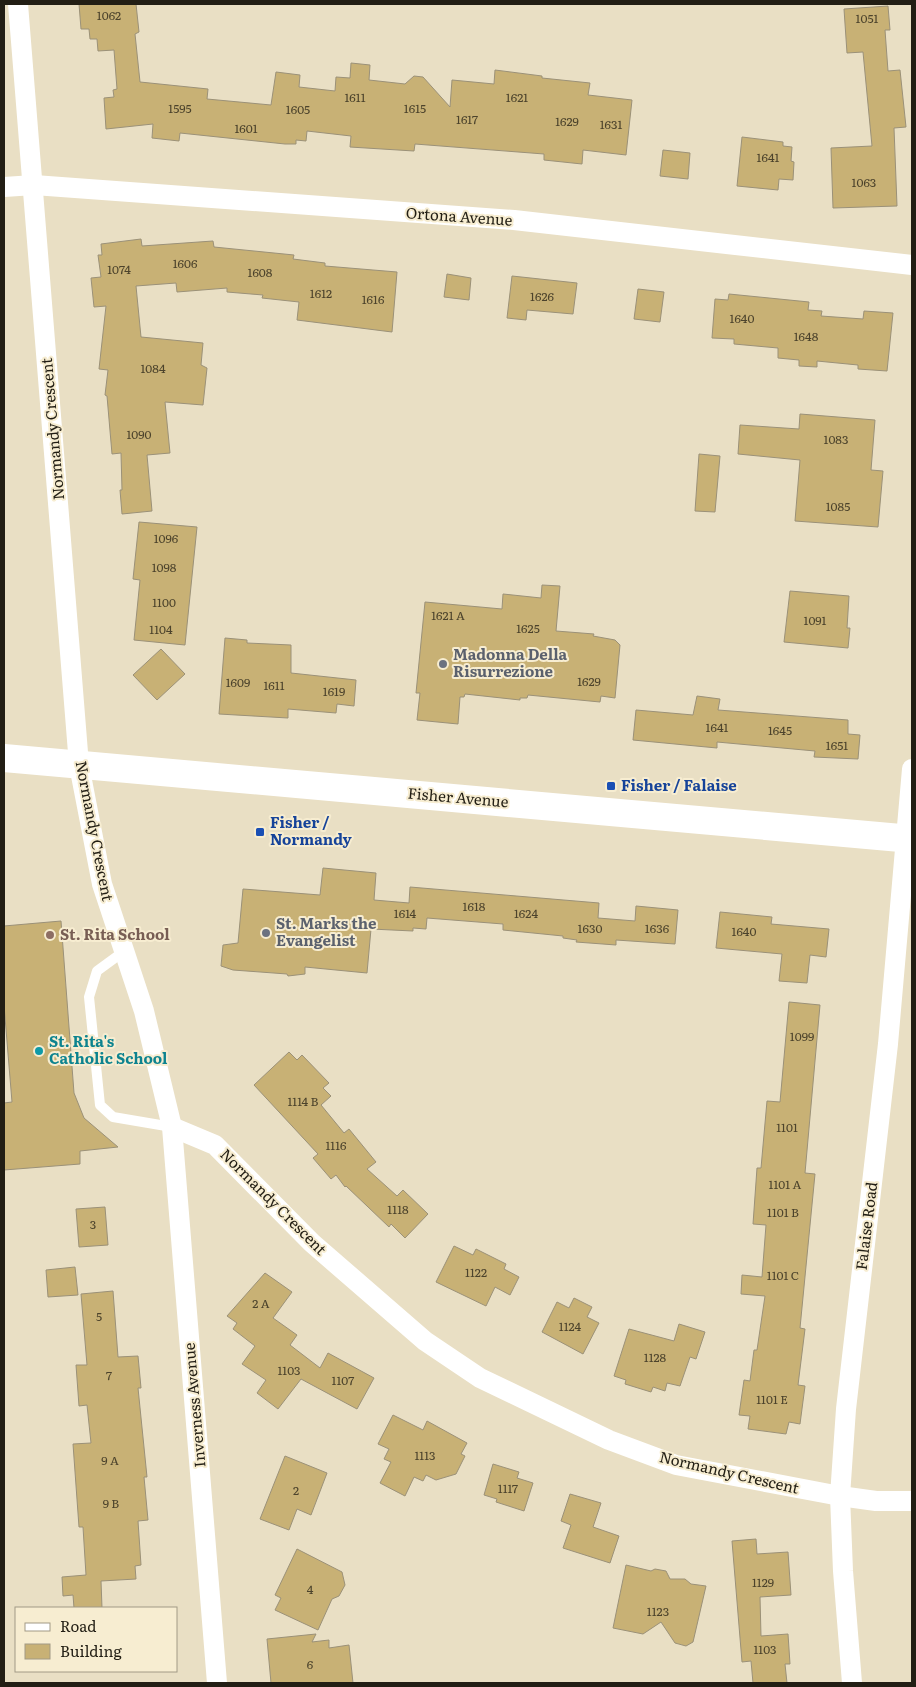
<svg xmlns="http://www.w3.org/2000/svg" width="916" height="1687" font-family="Literata,serif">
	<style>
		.building { fill: #c8b175; stroke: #9b9178 }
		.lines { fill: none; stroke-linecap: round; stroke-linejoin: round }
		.service { stroke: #fff; stroke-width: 10 }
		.minor { stroke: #fff; stroke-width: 20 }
		.secondary { stroke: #fff; stroke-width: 28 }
		.worship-dot { fill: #6b7280; stroke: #f7edd1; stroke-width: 2 }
		.transit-dot { fill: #1a4fb4; stroke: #f7edd1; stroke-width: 2 }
		.education-dot { fill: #8d6e63; stroke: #f7edd1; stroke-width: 2 }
		.culture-dot { fill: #0f9aa8; stroke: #f7edd1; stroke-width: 2 }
		.labels { text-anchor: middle; stroke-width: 4; stroke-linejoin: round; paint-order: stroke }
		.number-label { font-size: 12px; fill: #4c432c }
		.street-label { font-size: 15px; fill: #221e14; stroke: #f7edd1 }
		.worship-label { font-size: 15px; font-weight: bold; fill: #5b616d; stroke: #f7edd1; text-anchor: start }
		.transit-label { font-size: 15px; font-weight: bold; fill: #164399; stroke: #f7edd1; text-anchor: start }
		.education-label { font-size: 15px; font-weight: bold; fill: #785e54; stroke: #f7edd1; text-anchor: start }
		.culture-label { font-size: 15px; font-weight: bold; fill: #0d838f; stroke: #f7edd1; text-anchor: start }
	</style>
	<rect width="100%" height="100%" fill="#e9dfc4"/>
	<!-- building -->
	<g class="building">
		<path d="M79,4H136L139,32L135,34L140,82L208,89L207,99L271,105L276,72L300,75L299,87L335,91L336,77L350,78L351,63L370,65L369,80L405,84L414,76L423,77L450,107L452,80L494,84L495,70L542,76V78L590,83L588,95L632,100L626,155L583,150L582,164L544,160V154L415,144L414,151L350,147L351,136L307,131L306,141L296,140V144H285L180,133L179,141L152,138L153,124L106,129L104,98L114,97L113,90L117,89L114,50L98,51L97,39H90L89,29H81Z"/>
		<path d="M888,6L890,30H885L888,71L900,70L906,127L894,128L897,206L833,208L831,148L872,146L863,52L847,53L844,9Z"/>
		<path d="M742,137L783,142V146L792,147L791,161L794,162L793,180L779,179L778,190L737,186Z"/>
		<path d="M663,150L690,153L688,179L660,176Z"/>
		<path d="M141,239L142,246L213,241L214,247L294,255L293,259L325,263V266L397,272L392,332L297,320L299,302L262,298L263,295L227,292V288L177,292L176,283L136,286L141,337L203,343L201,365L207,368L203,405L165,402L170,453L147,455L152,511L122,514L120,490H122L121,453L112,454L107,396L105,395L108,370L99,369L106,306L94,307L91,278L101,277L98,255H102L101,244Z"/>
		<path d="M447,274L471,278L469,300L444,297Z"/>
		<path d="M512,276L577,283L573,314L527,310L526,320L507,318Z"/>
		<path d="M638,289L664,292L660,322L634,319Z"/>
		<path d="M729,294L809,302L808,310L822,311L821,316L863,319L864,311L893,313L887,371L858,369V365L817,361V367L799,366V360L778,358V348L734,344V339L712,338L715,299L728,300Z"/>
		<path d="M800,414L875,420L871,470L883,471L878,527L795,521L800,460L738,454L740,425L799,429Z"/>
		<path d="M699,454L720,456L715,512L695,511Z"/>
		<path d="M139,522L197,527L185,645L134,640L140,580L133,579Z"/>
		<path d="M542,585L560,586L556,631L594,634L593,636L615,640L620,645L615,698L601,696L600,702L528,695L527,698H520V700L465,694L464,697H460L458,724L417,720L420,693H416L425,602L502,609L503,594L541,598Z"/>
		<path d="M790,591L849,596L847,628H850L848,648L784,642Z"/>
		<path d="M225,638L247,640V643L291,645V673L356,680L354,706L337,704L336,713L288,709V718L219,714Z"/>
		<path d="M161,649L185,674L157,700L133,675Z"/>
		<path d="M697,696L720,699L718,710L848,720V734L860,735L858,759L814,757L815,751L717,742V748L633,740L636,710L693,715Z"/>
		<path d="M323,868L376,873L374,900L409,903L410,887L599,903L598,918L635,921L636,906L678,910L675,944L616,940V945L576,942L577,940L563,938V936L503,930V924L427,918L426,929L413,928V931L371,929L367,973L305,967V974L288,976L287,974L233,970L221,966L223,945L238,943L243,889L320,895Z"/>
		<path d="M720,912L772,917L771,924L829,929L826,957L810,955L807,983L779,981L782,954L716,948Z"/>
		<path d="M61,921L74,1093L84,1118L118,1147L80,1151V1164L4,1170V1103L12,1102L4,1005V926Z"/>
		<path d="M789,1002L820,1005L805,1173L815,1174L800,1328L805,1329L798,1385L805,1386L800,1424L789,1422L786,1434L748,1429L750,1416L739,1415L744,1380L750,1381L754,1350H757L765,1296L741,1294L742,1275L762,1277L766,1225L753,1224L757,1168H761L767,1101L780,1102Z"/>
		<path d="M289,1052L297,1060L302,1055L329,1083L323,1088L331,1096L321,1105L344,1133L349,1129L376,1162L367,1169L397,1196L403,1190L428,1214L405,1238L391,1224L389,1227L346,1186L345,1187L336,1175L331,1179L313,1158L318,1154L254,1085Z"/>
		<path d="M105,1207L108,1245L79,1247L76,1209Z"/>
		<path d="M454,1246L473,1255L476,1249L506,1264L504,1269L519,1277L510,1295L495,1287L486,1306L436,1282Z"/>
		<path d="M75,1267L78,1295L48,1297L46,1270Z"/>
		<path d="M265,1273L292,1292L273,1318L297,1335L290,1345L320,1368L328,1353L374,1378L357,1409L301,1379L278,1409L257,1393L266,1380L242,1364L255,1346L233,1329L237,1323L227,1316Z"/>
		<path d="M113,1291L118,1357L138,1356L141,1388H138L147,1477H144L148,1520L138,1521L141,1565L135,1566L136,1579L101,1581L102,1608H74L73,1595L63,1596L62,1577L86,1575L83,1527H79L73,1444L91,1443L87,1405L79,1406L76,1365H87L81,1294Z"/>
		<path d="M574,1298L592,1307L587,1317L599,1323L583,1354L542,1332L557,1302L569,1308Z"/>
		<path d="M679,1324L705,1332L696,1359L690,1357L680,1386L667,1383L665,1391L653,1387L651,1392L625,1384L626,1380L614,1376L629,1329L674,1341Z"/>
		<path d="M393,1415L423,1430L427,1421L467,1443L461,1454L465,1456L456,1474L436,1480L426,1475L423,1481L414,1477L405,1496L380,1483L391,1462L384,1459L389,1449L378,1444Z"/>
		<path d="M285,1456L327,1473L311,1515L297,1509L289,1530L260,1519Z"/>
		<path d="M493,1464L519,1472L517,1478L533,1483L524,1511L496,1502L497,1499L484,1495Z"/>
		<path d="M570,1494L601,1503L593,1527L619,1536L610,1563L563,1548L571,1525L561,1521Z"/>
		<path d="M756,1539L757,1554L788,1552L791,1595L760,1597L761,1636L788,1634L790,1664H785L787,1683H753L751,1661L742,1662L732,1541Z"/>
		<path d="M297,1549L342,1572L345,1585L339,1596L332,1599L318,1630L275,1610L281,1598L275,1595Z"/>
		<path d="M626,1565L651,1571L655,1569L666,1571L670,1579H685L691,1584L706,1586L693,1642L686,1646L675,1643L661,1622L643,1634L613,1628Z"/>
		<path d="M316,1634L312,1642L329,1640V1648L349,1645L353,1683H271L267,1639Z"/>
	</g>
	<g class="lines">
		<!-- service -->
		<path class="service" d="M123,952L97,971L89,997L100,1105L113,1117L172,1127"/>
		<!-- minor -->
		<g class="minor">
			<path d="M18,4L79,765L102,884L144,1011L172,1127L217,1683"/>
			<path d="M4,187L34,185L514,220L912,265"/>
			<path d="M172,1127L215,1145L312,1243L425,1341L480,1378L609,1440L676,1465L840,1496L876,1501H912"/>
			<path d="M852,1683L843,1571L840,1496L846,1409L888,1044L912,769"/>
		</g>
		<!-- secondary -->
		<path class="secondary" d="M4,758L912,839"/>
	</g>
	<!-- markers -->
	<g class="worship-dot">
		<circle cx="443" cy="664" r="5"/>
		<circle cx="266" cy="933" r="5"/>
	</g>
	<g class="transit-dot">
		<rect x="606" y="781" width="10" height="10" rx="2.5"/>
		<rect x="255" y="827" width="10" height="10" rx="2.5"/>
	</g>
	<circle class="education-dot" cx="50" cy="935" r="5"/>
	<circle class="culture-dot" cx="39" cy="1051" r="5"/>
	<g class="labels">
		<!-- number labels -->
		<g class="number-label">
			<text x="109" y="20">1062</text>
			<text x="867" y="23">1051</text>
			<text x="355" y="102">1611</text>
			<text x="517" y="102">1621</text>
			<text x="180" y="113">1595</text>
			<text x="415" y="113">1615</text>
			<text x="298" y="114">1605</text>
			<text x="467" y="124">1617</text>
			<text x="567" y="126">1629</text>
			<text x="611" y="129">1631</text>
			<text x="246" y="133">1601</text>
			<text x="768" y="162">1641</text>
			<text x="864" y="187">1063</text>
			<text x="185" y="268">1606</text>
			<text x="119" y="274">1074</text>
			<text x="260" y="277">1608</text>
			<text x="321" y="298">1612</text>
			<text x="542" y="301">1626</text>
			<text x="373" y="304">1616</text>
			<text x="742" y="323">1640</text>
			<text x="806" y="341">1648</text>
			<text x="153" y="373">1084</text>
			<text x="139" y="439">1090</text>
			<text x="836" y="444">1083</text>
			<text x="838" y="511">1085</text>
			<text x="166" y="543">1096</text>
			<text x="164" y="572">1098</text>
			<text x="164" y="607">1100</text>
			<text x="448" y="620">1621 A</text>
			<text x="815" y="625">1091</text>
			<text x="528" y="633">1625</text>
			<text x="161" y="634">1104</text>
			<text x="589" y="686">1629</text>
			<text x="238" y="687">1609</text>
			<text x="274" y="690">1611</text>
			<text x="334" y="696">1619</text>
			<text x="717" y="732">1641</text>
			<text x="780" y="735">1645</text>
			<text x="837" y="750">1651</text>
			<text x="474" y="911">1618</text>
			<text x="405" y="918">1614</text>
			<text x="526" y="918">1624</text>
			<text x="590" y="933">1630</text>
			<text x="657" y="933">1636</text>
			<text x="744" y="936">1640</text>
			<text x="802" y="1041">1099</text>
			<text x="303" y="1106">1114 B</text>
			<text x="787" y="1132">1101</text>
			<text x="336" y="1150">1116</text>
			<text x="785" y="1189">1101 A</text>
			<text x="398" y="1214">1118</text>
			<text x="783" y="1217">1101 B</text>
			<text x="93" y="1229">3</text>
			<text x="476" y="1277">1122</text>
			<text x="783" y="1280">1101 C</text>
			<text x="261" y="1308">2 A</text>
			<text x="99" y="1321">5</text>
			<text x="570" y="1331">1124</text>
			<text x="655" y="1362">1128</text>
			<text x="289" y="1375">1103</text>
			<text x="109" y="1380">7</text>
			<text x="343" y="1385">1107</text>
			<text x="772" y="1404">1101 E</text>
			<text x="425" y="1460">1113</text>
			<text x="110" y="1465">9 A</text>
			<text x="508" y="1493">1117</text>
			<text x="296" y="1495">2</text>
			<text x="111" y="1508">9 B</text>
			<text x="763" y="1587">1129</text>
			<text x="310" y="1594">4</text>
			<text x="658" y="1616">1123</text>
			<text x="765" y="1654">1103</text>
			<text x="310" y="1669">6</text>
		</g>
		<!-- street labels -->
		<g class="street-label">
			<text transform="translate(459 217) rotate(4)" y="5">Ortona Avenue</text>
			<text transform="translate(53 429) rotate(-95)" y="5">Normandy Crescent</text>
			<text transform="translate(458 798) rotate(5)" y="5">Fisher Avenue</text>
			<text transform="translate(94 831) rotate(79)" y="5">Normandy Crescent</text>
			<text transform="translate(273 1202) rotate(45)" y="5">Normandy Crescent</text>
			<text transform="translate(867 1226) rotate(-83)" y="5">Falaise Road</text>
			<text transform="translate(195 1405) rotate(-95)" y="5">Inverness Avenue</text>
			<text transform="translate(729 1473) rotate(13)" y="5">Normandy Crescent</text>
		</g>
		<!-- worship labels -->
		<g class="worship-label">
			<text x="453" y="660">Madonna Della<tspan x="453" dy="17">Risurrezione</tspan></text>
			<text x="276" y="929">St. Marks the<tspan x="276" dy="17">Evangelist</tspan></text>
		</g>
		<!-- transit labels -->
		<g class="transit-label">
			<text x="621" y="791">Fisher / Falaise</text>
			<text x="270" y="828">Fisher /<tspan x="270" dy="17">Normandy</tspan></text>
		</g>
		<!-- education labels -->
		<g class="education-label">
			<text x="60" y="940">St. Rita School</text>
		</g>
		<!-- culture labels -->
		<g class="culture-label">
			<text x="49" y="1047">St. Rita's<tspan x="49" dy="17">Catholic School</tspan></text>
		</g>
	</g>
	<!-- border -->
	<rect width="916" height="1687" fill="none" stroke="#221e14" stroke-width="10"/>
	<!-- legend -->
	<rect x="15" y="1607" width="162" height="65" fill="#f7edd1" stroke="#a29a85"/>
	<rect x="25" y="1623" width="25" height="8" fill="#ffffff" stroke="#a29a85"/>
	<text x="60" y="1632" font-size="15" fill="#221e14">Road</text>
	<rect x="25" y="1644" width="25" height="15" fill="#c8b175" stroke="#a29a85"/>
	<text x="60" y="1657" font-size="15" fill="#221e14">Building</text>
</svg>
